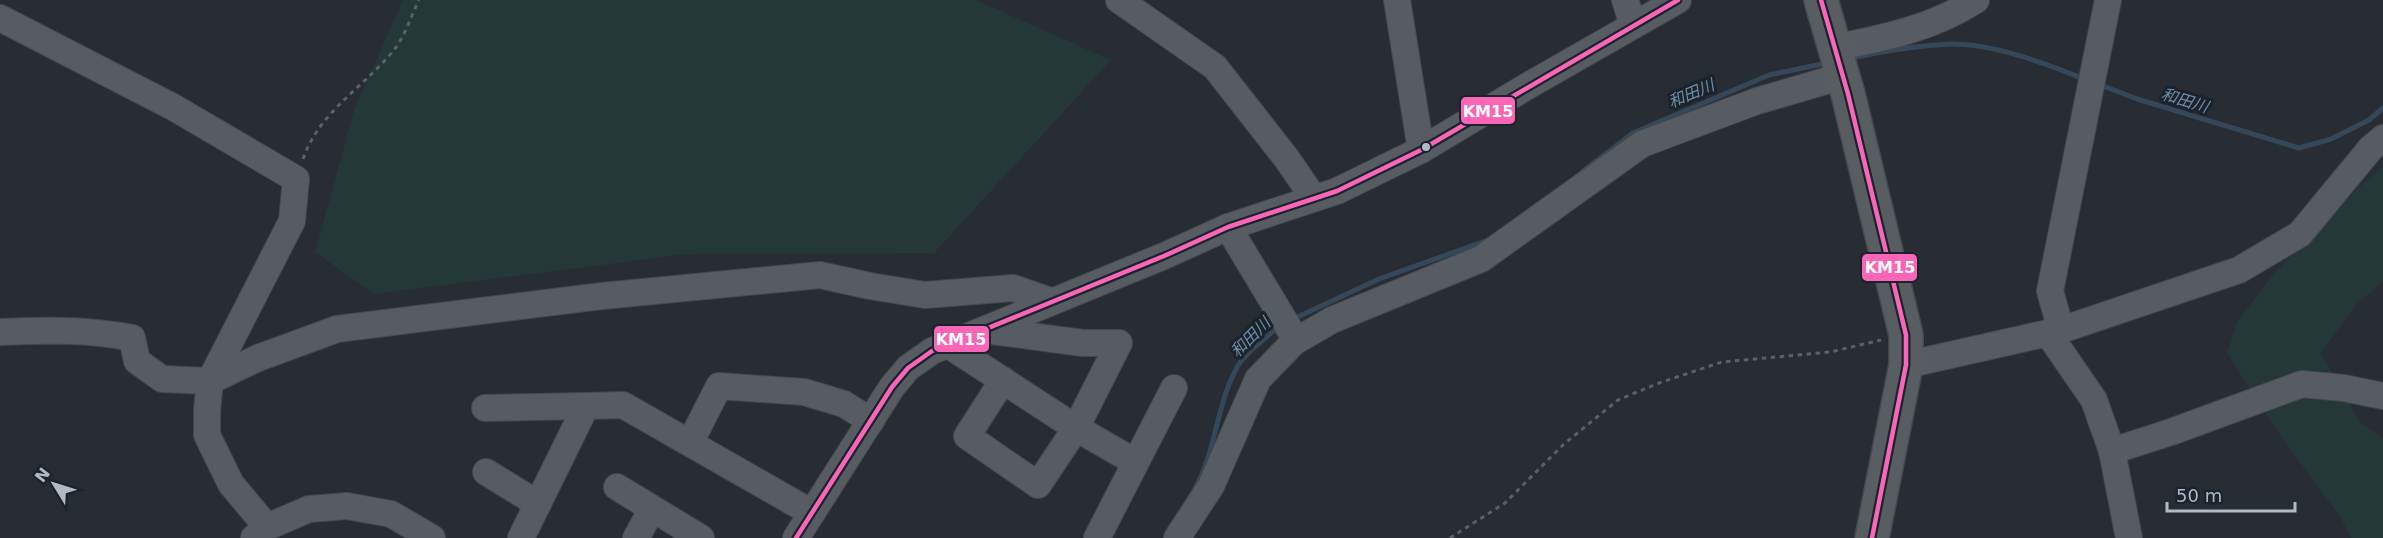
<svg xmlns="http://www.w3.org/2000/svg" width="2383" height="538" font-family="'DejaVu Sans','Noto Sans JP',sans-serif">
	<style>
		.green { fill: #253838 }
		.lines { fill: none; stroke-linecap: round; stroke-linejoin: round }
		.stream { stroke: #35485a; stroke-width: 5 }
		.minor-casing { stroke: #44494d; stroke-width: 28 }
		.major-casing { stroke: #444a4f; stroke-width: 36 }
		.path { stroke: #5a6065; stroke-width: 3; stroke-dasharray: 4.5 4.5; stroke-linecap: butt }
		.minor { stroke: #565c61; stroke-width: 26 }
		.major { stroke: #585d62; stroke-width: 33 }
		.bus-1-casing { stroke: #1b242c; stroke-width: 9 }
		.bus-1 { stroke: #fa66b7; stroke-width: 4.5 }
		.bus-dot { fill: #b0bac4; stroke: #1b242c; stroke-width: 2 }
		.labels { text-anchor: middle; stroke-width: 6; stroke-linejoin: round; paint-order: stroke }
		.water-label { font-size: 16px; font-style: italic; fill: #718ea7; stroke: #1b242c }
		.line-badge { stroke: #1b242c; stroke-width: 2 }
		.badge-label { font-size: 16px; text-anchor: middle; font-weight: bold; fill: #fff }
	</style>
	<rect width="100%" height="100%" fill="#272d32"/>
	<!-- green -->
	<g class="green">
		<path d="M403,0H976L1111,60L934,253L687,254L374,294L315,252L355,107Z"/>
		<path d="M2383,166V282L2358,303L2321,353L2359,421L2383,438V538H2351L2339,515L2280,435L2227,353L2237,322L2276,271L2358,188Z"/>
	</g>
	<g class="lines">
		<!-- stream -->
		<g class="stream">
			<path d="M1848,59C1878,52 1918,46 1949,44C1992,43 2044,63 2084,79"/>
			<path d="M2098,84L2137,99L2299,148L2331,139L2369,120L2383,108"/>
			<path d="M1583,171L1633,133L1769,75L1827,63"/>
			<path d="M1291,320L1379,279L1491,239"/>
			<path d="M1195,488C1217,450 1216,402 1239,364C1247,351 1269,336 1280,325"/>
		</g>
		<defs>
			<g id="minor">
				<path d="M1119,0L1215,67L1287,159L1313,197"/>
				<path d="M1397,0L1421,150"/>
				<path d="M1625,0L1633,25"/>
				<path d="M0,18L173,107L296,179L292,221L210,381L207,411V435L231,484L267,527"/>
				<path d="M1834,48C1884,38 1933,28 1976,0"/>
				<path d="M1228,227L1296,340"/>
				<path d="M984,330L1083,343H1119L1076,428L1038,485L967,436L1003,380"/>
				<path d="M2061,330L2050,291L2108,0"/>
				<path d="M0,332C44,330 88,329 132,338L137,361L162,379L210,381L258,358L337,329L602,296L820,275L870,286L925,295L1013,288L1051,301"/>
				<path d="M2048,333L2094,400L2112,451L2129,538"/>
				<path d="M947,344L1076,428L1135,462"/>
				<path d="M1906,365L2061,330L2239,270L2300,234L2371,148L2383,138"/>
				<path d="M485,408L586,406"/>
				<path d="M690,443L719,386L804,392L844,404L871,421"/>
				<path d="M2112,451L2171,432L2302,384L2344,388L2383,396"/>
				<path d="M486,472L538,504"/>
				<path d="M617,487L701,538"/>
				<path d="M254,538L267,527L309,509L347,506L391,514L432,538"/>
				<path d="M521,538L586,406L623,405L812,513"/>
				<path d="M636,538L652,509"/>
				<path d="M796,538L892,387L908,368L932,351L1164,256L1228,227L1337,191L1421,150L1531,84L1678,0"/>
				<path d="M1097,538L1174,388"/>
				<path d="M1177,538L1211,486L1258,379L1294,342L1332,320L1481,259L1642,144L1757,101L1843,76"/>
			</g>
			<path id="major" d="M1821,0L1848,94L1906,335V365L1872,538"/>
		</defs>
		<!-- minor casing -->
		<use href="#minor" class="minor-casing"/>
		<!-- major casing -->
		<use href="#major" class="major-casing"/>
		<!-- path -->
		<g class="path">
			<path d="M303,159C319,112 364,87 394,50C405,36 411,16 419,0"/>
			<path d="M1450,538L1505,503L1564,444L1618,400L1659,383L1722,362L1830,352L1881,340"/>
		</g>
		<!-- minor -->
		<use href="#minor" class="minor"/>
		<!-- major -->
		<use href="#major" class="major"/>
		<defs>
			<g id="bus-1">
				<path d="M1821,0L1848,94L1906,335V365L1872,538"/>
				<path d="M796,538L892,387L908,368L932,351L1164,256L1228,227L1337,191L1421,150L1678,0"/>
			</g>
		</defs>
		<!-- bus-1 casing -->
		<use href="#bus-1" class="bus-1-casing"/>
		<!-- bus-1 -->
		<use href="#bus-1" class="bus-1"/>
	</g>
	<!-- markers -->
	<circle class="bus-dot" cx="1426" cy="147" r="5"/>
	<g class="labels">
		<!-- water labels -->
		<g class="water-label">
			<text transform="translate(1691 93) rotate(-23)" y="6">和田川</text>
			<text transform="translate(2185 100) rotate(17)" y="6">和田川</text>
			<text transform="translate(1250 337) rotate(-45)" y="6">和田川</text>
		</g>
	</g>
	<g class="line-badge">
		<rect x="1460" y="96" width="56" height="29" rx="6" fill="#fa66b7"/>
		<rect x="1861" y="253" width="57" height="29" rx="6" fill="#fa66b7"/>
		<rect x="933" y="325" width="57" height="28" rx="6" fill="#fa66b7"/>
	</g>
	<g class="badge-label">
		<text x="1488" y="117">KM15</text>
		<text x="1890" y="273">KM15</text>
		<text x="961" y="345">KM15</text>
	</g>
	<!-- north arrow -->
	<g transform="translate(54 484) rotate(308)" stroke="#1b242c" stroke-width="4.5" paint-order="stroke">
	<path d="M0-4.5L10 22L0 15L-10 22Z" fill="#b0bac4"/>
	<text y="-9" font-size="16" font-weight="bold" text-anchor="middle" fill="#b0bac4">N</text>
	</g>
	<!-- scale -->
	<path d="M2167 502v9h128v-9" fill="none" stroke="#b0bac4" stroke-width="3"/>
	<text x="2176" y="502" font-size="18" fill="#b0bac4" stroke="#1b242c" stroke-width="4.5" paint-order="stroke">50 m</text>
</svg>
